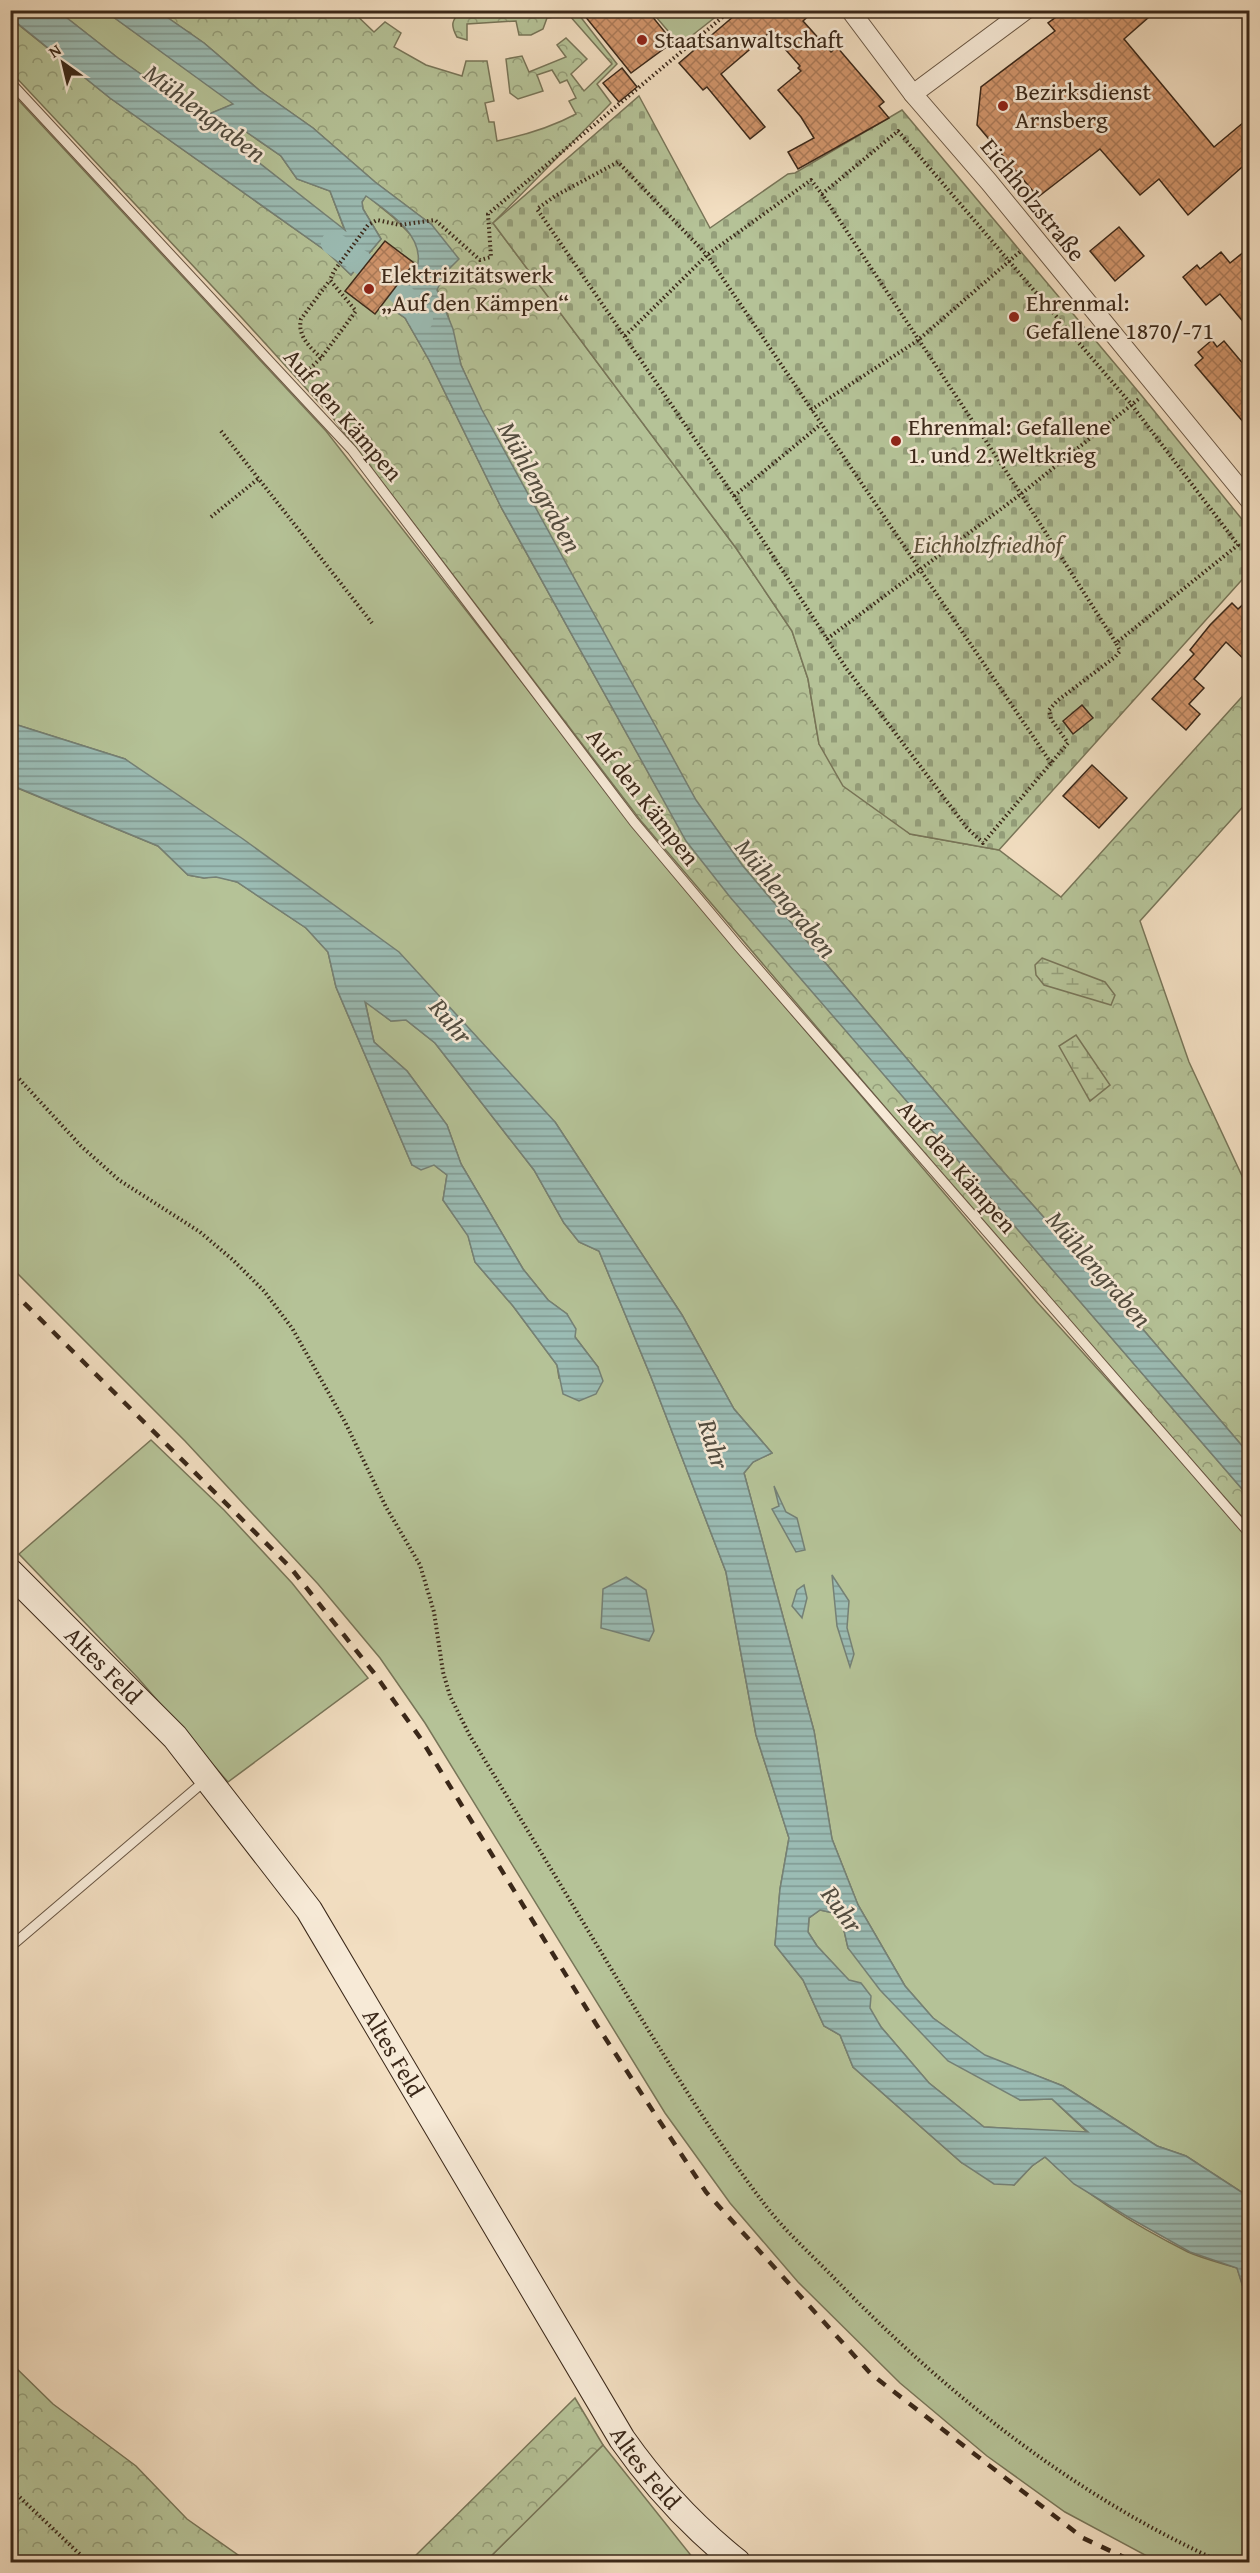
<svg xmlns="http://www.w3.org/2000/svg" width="1260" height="2573" font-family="'Gentium Book Plus',serif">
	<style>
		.green { fill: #b5c297; stroke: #787558; stroke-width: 1.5 }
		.forest { fill: url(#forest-crowns); stroke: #787558; stroke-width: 1.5 }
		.wetland { fill: url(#wetland-marsh); stroke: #787558; stroke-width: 1.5 }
		.cemetery { fill: url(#cemetery-stones); stroke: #787558; stroke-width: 1.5 }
		.water { fill: url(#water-rules); stroke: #758176; stroke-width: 1.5; fill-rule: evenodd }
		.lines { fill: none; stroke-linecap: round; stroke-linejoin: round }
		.canal { stroke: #9bbcb4; stroke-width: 24 }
		.building { fill: url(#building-cross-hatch); stroke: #3b2819; stroke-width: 1.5 }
		.service-casing { stroke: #695643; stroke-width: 11 }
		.minor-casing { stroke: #695643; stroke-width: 20 }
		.secondary-casing { stroke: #3b2819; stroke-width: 28 }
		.path { stroke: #3b2819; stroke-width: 4; stroke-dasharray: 1.5 3; stroke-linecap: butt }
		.service { stroke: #f7ead7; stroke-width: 9 }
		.minor { stroke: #f7ead7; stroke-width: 18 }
		.secondary { stroke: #f7ead7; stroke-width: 26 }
		.rail { stroke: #3b2819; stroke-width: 4.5; stroke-dasharray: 10 10; stroke-linecap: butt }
		.poi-dot { fill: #8f2418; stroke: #f7ead7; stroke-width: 2 }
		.labels { text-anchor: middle; stroke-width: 5; stroke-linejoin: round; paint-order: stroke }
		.poi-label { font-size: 24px; fill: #3b2819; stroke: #f7ead7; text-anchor: start }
		.street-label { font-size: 24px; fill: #3b2819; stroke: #f7ead7 }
		.park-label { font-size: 24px; font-style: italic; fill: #5a4e38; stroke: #f7ead7 }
		.water-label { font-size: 26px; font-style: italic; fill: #534d40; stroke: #f7ead7 }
	</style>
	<defs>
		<pattern id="forest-crowns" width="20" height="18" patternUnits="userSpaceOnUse" patternTransform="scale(1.5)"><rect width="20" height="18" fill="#b5c297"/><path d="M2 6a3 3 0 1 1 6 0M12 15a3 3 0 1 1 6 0" fill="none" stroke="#949e7a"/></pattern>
		<pattern id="wetland-marsh" width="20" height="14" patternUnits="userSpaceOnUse" patternTransform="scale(1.5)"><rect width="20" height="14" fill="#b5c297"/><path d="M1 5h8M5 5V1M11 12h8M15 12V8" fill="none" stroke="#949e7a"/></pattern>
		<pattern id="cemetery-stones" width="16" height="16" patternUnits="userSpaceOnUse" patternTransform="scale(1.5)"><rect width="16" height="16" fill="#b5c297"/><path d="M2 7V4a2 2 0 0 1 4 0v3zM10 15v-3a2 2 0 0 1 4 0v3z" fill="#949e7a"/></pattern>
		<pattern id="water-rules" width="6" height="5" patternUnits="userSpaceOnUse" patternTransform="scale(1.5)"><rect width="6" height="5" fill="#9bbcb4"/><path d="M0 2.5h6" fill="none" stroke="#809992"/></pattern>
		<pattern id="building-cross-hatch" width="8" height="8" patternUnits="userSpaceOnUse" patternTransform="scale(1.5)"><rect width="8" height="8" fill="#d1956c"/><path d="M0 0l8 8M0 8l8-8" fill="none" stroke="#ab7a58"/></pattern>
	</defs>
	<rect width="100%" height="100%" fill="#f2dec1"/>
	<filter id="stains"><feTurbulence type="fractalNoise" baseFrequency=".00333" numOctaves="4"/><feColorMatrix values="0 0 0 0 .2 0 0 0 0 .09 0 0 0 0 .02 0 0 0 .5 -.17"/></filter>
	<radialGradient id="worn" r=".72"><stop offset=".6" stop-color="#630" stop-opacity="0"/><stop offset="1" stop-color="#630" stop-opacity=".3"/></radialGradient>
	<!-- green -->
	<g class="green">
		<path d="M58,11H105L234,104L202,117L118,58Z"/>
		<path d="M651,11H723L680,45Z"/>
		<path d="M10,91L326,431L667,868L1036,1301L1192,1473L1249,1540V2197L1186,2156L1157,2146L1063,2086L985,2056L933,2018L905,1986L858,1905L832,1839L814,1731L744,1473L753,1462L772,1453L734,1409L682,1315L555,1122L125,759L11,723Z"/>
		<path d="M245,131L281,156L297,179L330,191L345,231L224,136Z"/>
		<path d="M10,785L158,846L188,875L204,878L216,876L237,882L306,928L328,952L336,987L412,1165H434L447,1175L443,1200L468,1235L475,1262L513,1306L557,1365L559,1378L598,1367L575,1337L567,1314L548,1300L523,1269L461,1164L447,1125L407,1071L374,1042L365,1001L391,1021L406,1020L435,1043L534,1170L564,1223L579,1242L599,1251L651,1377L726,1572L756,1735L789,1838L780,1889L775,1945L803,1980L824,2026L840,2035L853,2067L962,2163L1014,2185L1032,2166L1045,2157C1086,2195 1138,2227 1188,2252C1204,2259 1221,2263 1237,2268L1250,2307L1249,2562H1158L1065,2512L987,2456L900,2383L798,2282L730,2203L665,2113L425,1723L380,1658L318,1584L185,1441L11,1267Z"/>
		<path d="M151,1440L224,1510L292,1583L368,1678L228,1782L138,1678L19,1554Z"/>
		<path d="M820,1910L834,1913L843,1926L848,1948L1020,2100L1052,2099L1088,2133L984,2127L929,2083L881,2027L849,1981L817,1946L808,1932L809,1918Z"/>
		<path d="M603,2445L693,2558L700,2562H485Z"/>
	</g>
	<!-- forest -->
	<g class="forest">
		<path d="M545,10L547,12L576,11L617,64L597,84L611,103L493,223L736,548L792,631L808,679L819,744L910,834L999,850L1061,897L1249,689V800L1140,921L1189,1062L1249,1191V1454L1129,1313L999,1167L742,865L696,801L481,410L461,365L445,304L437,290L418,266L395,311L405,318L429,360L501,507L657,788L887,1078L1249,1497V1525L1029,1276L641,821L333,418L242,318L11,72L10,18L110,98L326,251L351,275L381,239L363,209L362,202L366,195L394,218L417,241L432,225L375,182L313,128L259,90L204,43L158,11H352L374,32L385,22L401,33L394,47L426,65L462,76L466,61H487L494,101L485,103L489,122H494L497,141C526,135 550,128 576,114L569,101L576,98L567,80L560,83L552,70L537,75L543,91L518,99L510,93L506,59L522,56L529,72L566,57L557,45L566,38L587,59L571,74L584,91L612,64L569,15L547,18L543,29L531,35H519L516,21L467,24V40L457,37C450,25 452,20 461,11H480L481,15H505V11Z"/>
		<path d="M10,2362L53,2404L136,2466L187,2519L248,2562H11Z"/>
		<path d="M575,2398L603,2445L485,2562H409Z"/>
	</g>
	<!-- wetland -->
	<g class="wetland">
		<path d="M1042,958L1105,982L1115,995L1111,1005L1044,985L1036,975L1035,965Z"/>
		<path d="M1076,1035L1110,1085L1090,1101L1059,1046Z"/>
	</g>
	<!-- cemetery -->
	<path class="cemetery" d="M639,96L710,228L788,174L795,173L902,110L1142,396L1249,528V572L999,850L910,834L843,786L819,744L808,679L792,631L736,548L493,223Z"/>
	<!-- water -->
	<g class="water">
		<path d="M10,11H58L118,58L202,117L233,104L105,11H158L204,43L259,90L313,128L375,182L432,225L459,259L445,273L437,290L453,329L461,365L482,410L696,800L742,865L999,1167L1129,1313L1249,1454V1497L730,897L686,841L501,507L429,360L405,318L395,311C402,297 413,283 417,268C426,236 389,212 366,196L362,202L363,209L381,239L351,275L326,251L110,98L11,18ZM245,131L281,156L297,179L330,191L345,230L225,136Z"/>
		<path d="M11,723L125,759L243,839L399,952L555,1122L682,1315L734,1409L772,1453L753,1462L744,1473L814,1731L832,1839L858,1905L905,1986L933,2018L985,2055L1063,2086L1157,2146L1186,2156L1249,2197V2307L1237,2268L1190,2252L1128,2217L1074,2184L1045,2157L1032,2166L1014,2185L994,2184L962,2163L853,2067L840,2035L824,2026L803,1980L775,1945L780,1889L789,1838L756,1735L726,1572L651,1377L599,1251L579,1242L564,1223L534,1170L435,1043L406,1020L391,1021L365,1002L374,1042L407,1071L447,1125L461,1164L523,1269L548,1300L567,1314L576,1329L575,1337L598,1367L603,1381L596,1394L579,1401L563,1394L557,1365L513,1306L475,1262L468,1236L443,1200L447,1175L434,1165L421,1170L412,1165L336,987L328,952L306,928L237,882L216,877L204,878L188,875L158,846L11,785ZM820,1910L834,1913L843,1926L848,1948L880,1990L948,2061L1020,2100L1052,2099L1088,2132L984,2127L929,2083L881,2027L870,2008L871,1996L861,1983L849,1980L817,1946L808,1932L809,1918Z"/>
		<path d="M774,1486L786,1512L797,1518L805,1550L796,1552L772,1509L779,1506Z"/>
		<path d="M832,1575L849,1601L847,1628L854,1654L850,1667L837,1626Z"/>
		<path d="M626,1577L646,1590L654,1631L649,1641L601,1628L603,1589Z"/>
		<path d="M804,1585L807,1598L802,1618L792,1606L797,1590Z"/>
	</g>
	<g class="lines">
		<!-- canal -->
		<path class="canal" d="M333,243C361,263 407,290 421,320"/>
	</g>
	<!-- building -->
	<g class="building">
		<path d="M580,10H647L673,42L631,73Z"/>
		<path d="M741,10H815L803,21L831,52L837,47L884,102L879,106L889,118L798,169L788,152L814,138L801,117L778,90L801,71L798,68L800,66L770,32L721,74L765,127L750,139L707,87L703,90L679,63Z"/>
		<path d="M1066,10H1157L1124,39L1214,147L1250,117V160L1188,215L1159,179L1140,195L1100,149L1038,197L977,125L981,87L1055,31L1048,23Z"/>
		<path d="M622,68L637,87L619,102L603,83Z"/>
		<path d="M1119,227L1144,256L1115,281L1090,251Z"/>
		<path d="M385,241L414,263L375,314L345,291Z"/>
		<path d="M1250,247V330L1220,294L1206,305L1183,277L1197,265L1200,269L1221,252L1230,263Z"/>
		<path d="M1212,340L1217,347L1224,341L1250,372V430L1195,365L1203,358L1198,352Z"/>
		<path d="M1250,598V665L1226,642L1194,679L1204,688L1189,704L1200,714L1186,730L1152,699L1194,654L1190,650L1210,625L1232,603L1238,609Z"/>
		<path d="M1082,705L1093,718L1073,734L1063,721Z"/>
		<path d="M1092,765L1127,798L1099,828L1063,796Z"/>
	</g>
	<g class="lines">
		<defs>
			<g id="service">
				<path d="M10,82L352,450L634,822L739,947L1250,1534"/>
				<path d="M10,1947L207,1779"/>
			</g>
			<g id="minor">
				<path d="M850,10L913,94L989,182L1250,501"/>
				<path d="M913,94L1026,10"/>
			</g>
			<g id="secondary">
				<path id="s1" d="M10,1572L175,1737L309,1910L622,2439C655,2486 692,2526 737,2562"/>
			</g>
		</defs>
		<!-- service casing -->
		<use href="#service" class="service-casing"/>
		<!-- minor casing -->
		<use href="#minor" class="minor-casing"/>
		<!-- secondary casing -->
		<use href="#secondary" class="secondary-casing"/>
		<!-- path -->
		<g class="path">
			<path d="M625,336L707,255L811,180L822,194L898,131L1131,404L1238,545L1116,643L1021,494L822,194"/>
			<path d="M321,358C310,347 297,336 301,319L330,280"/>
			<path d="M303,375L321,358L356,311L330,280L334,271L368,225L377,220L400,225L435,220L480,260L491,257L488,214L731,10"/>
			<path d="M811,410L917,341L1022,250"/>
			<path d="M221,431L372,623"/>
			<path d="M734,496L820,425"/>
			<path d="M211,517L258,479"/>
			<path d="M827,639L1021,494L1140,398"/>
			<path d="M1051,763L707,255L618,162L555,196L537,209L734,496L846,668L967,828L983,843L1068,743L1051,719L1049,710L1057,701L1115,657L1120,651L1116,643"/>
			<path d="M10,1069L81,1146L119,1180L200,1232L233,1260L264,1291L292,1328L345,1422L386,1507L420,1565L434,1612L443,1672L450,1696L470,1736C526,1827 581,1919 636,2010C678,2078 720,2147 769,2210C789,2235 814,2257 836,2280C946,2394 1076,2497 1221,2562"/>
			<path d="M10,2488L88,2562"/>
		</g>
		<!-- service -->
		<use href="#service" class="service"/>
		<!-- minor -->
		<use href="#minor" class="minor"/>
		<!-- secondary -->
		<use href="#secondary" class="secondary"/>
		<!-- rail -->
		<path class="rail" d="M10,1289L290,1567L374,1673L421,1739L596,2024L706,2192L871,2374L1083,2538L1134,2562"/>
	</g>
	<!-- markers -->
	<g class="poi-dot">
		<circle cx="642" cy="40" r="6"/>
		<circle cx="1003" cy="106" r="6"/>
		<circle cx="369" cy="289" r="6"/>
		<circle cx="1014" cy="317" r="6"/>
		<circle cx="896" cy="441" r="6"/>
	</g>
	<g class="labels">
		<!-- poi labels -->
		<g class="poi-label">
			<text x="654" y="48">Staatsanwaltschaft</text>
			<text x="1015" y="100">Bezirksdienst<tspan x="1015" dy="28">Arnsberg</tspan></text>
			<text x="381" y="283">Elektrizitätswerk<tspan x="381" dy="28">„Auf den Kämpen“</tspan></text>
			<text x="1026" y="311">Ehrenmal:<tspan x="1026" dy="28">Gefallene 1870/-71</tspan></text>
			<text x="908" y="435">Ehrenmal: Gefallene<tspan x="908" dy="28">1. und 2. Weltkrieg</tspan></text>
		</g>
		<!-- street labels -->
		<g class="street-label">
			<text transform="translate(1033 200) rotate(51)" y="8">Eichholzstraße</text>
			<text transform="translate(343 415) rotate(49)" y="8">Auf den Kämpen</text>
			<text transform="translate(643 797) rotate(52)" y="8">Auf den Kämpen</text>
			<text transform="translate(957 1167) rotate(49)" y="8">Auf den Kämpen</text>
			<text dy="8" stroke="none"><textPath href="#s1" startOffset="132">Altes Feld</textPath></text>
			<text dy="8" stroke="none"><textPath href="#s1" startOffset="618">Altes Feld</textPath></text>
			<text dy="8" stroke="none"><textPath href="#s1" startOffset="1104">Altes Feld</textPath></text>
		</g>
		<!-- park labels -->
		<g class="park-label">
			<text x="988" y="553">Eichholzfriedhof</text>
		</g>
		<!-- water labels -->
		<g class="water-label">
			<text transform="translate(205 113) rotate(37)" y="9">Mühlengraben</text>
			<text transform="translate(540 487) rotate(61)" y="9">Mühlengraben</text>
			<text transform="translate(786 898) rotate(51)" y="9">Mühlengraben</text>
			<text transform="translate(451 1021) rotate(50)" y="9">Ruhr</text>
			<text transform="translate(1099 1269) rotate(49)" y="9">Mühlengraben</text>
			<text transform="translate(714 1444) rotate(73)" y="9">Ruhr</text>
			<text transform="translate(842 1909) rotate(54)" y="9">Ruhr</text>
		</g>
	</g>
	<!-- margin -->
	<rect width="1260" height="2573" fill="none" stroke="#f2dec1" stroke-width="36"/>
	<rect x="12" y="12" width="1236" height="2549" fill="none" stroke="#3b2819" stroke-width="3"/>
	<rect x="18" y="18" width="1224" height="2537" fill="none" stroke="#3b2819" stroke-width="1.5"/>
	<!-- north arrow -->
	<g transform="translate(63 63) rotate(326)" stroke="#f7ead7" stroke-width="4.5" paint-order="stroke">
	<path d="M0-4.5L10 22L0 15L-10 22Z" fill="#3b2819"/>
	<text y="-9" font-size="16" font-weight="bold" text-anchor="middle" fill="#3b2819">N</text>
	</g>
	<rect width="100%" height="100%" filter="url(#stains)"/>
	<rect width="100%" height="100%" fill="url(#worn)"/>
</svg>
